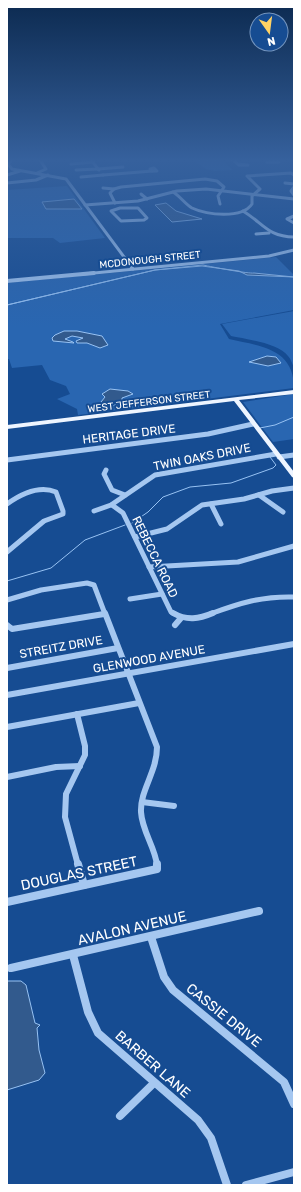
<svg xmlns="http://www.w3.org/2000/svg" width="301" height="1192" font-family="Rubik,sans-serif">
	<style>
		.green { fill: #2966b1 }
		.water { fill: #325a8d; stroke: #97c2f3 }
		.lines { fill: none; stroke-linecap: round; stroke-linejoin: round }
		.stream { stroke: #97c2f3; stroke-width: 1 }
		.minor-far4 { stroke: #a5c7f0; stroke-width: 3 }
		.minor-far3 { stroke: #a5c7f0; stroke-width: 4 }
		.minor-far2 { stroke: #a5c7f0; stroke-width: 5 }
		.minor-far1 { stroke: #a5c7f0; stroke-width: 6 }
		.minor { stroke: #a5c7f0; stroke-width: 8 }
		.major { fill: #eef5ff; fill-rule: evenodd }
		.labels { text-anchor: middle; stroke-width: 4; stroke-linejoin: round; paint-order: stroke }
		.far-street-label { font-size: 10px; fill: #fff; stroke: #164c92 }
		.street-label { font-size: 12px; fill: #fff; stroke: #164c92 }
		.near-street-label { font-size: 14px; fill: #fff; stroke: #164c92 }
	</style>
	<rect width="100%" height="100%" fill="#164c92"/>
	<!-- green -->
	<g class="green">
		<path d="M194,160H222L233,170L214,171L206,169Z"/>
		<path d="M67,186L105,238L60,243L53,238H7V190Z"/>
		<path d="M276,257L294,275V310L220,324L229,339C260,346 294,348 294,388L78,415L77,409L57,399L70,394L66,386L50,380L42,365L12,368L9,359H7V283Z"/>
		<path d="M294,311V367C292,364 291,359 288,356C279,343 245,339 231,336L222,324Z"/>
		<path d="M294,394V439L273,442L243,402Z"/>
	</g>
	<!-- water -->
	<g class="water">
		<path d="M74,199L82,209H46L42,202Z"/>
		<path d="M166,203L176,211L202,219L172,222L155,205Z"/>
		<path d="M203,265C212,267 249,274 254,273L294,277L247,275L239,271L202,266L155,270L7,305L155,270Z"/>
		<path d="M64,331H77L102,336L108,345L100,348L87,343H77L76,341L83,338L72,336L65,339L73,342L74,343L53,341L52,338L55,335Z"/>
		<path d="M267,356L276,357L281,363L268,366L249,362Z"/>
		<path d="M110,389L128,391L133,394L122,398V403L114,405H103L101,402L105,397L102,394Z"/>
		<path d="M7,981H21L26,985L35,1023L40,1025L37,1028L39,1050L45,1073L39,1080L7,1090Z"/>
	</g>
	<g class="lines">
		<!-- stream -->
		<g class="stream">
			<path d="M260,428L275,425L294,417"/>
			<path d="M132,523L148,512L163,497L190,487L231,483L273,468L276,465L270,457"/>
			<path d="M7,581L51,568L85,540L125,525"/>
		</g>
		<!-- minor-far4 -->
		<g class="minor-far4">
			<path d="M12,160L8,164L12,169L66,179L133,269"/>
			<path d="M91,160L99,170"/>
			<path d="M233,160L239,165H248L238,164"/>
			<path d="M278,161L279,162H267Z"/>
			<path d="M71,164L93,162"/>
			<path d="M154,168L157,171H152L150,169Z"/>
			<path d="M98,169L123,167"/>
			<path d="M76,170L98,169"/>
			<path d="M37,173L46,169L40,160"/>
			<path d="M7,175L20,171"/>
			<path d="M103,175L152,171"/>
			<path d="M81,177L103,175"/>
			<path d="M7,183L36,180L48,175"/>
			<path d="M285,183L294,184"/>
			<path d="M294,187L291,191L294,195"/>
			<path d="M103,188L114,189"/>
			<path d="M173,192C180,196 185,204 192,208C207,215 242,219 252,204V196L260,189L247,176L291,173L294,175"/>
			<path d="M141,194L147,199"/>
			<path d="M115,203L110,193L114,189L121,187L205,179L217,181L224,187L218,196L220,204"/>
			<path d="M85,205L138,201L177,191L206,189L294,199"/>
			<path d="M120,208H138L147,218L144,220L121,221L111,211Z"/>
			<path d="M243,211C263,223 268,237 294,237"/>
			<path d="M294,216L287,219L294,223"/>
			<path d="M256,234L269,233"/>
			<path d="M84,274L269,256L294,250"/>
		</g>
		<!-- minor-far3 -->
		<path class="minor-far3" d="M7,281L94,273"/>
		<!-- minor-far2 -->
		<g class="minor-far2">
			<path d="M279,457L294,455"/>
			<path d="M7,460L208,434L253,424"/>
			<path d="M106,470L104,474L112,490L125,495"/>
			<path d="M259,495L283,512"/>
			<path d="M7,504C21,494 39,485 56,492L63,511V514L44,521L7,552"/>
			<path d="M211,504L221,524"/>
			<path d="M112,505L123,513L171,612L175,614"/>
			<path d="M94,511L111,505L155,475L276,454"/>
			<path d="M135,537L167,529L202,505L244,499L272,491L294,488"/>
			<path d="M149,567L238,562L294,546"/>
			<path d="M130,599L162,594"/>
			<path d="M7,600L41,590L87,583L94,585L105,614"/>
			<path d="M210,614C240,603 262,596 294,597"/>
		</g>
		<!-- minor-far1 -->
		<g class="minor-far1">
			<path d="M105,613L157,747C157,772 140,790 141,812C142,831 155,847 157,865"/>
			<path d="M173,613C187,621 199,619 213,613"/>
			<path d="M7,625L12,629L104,614"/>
			<path d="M175,625L181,618"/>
			<path d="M7,668L118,648"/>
			<path d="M7,695L294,644"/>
			<path d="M77,714L85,746V755L66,794L65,817L78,865"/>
			<path d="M7,727L139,703"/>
			<path d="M7,777L56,767L80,766"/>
			<path d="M142,802L174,806"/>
		</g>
		<!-- minor -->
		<g class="minor">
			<path d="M78,864L84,885"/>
			<path d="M7,902L157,869V864"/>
			<path d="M151,937L164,977L173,990L284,1082L294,1104"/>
			<path d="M73,955L88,1012L98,1033L198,1120L211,1138L227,1185"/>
			<path d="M11,968L259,911"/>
			<path d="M120,1116L154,1083"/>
			<path d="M246,1185L294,1172"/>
		</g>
		<!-- major -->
		<g class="major">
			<path d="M290,160H294V162Z"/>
			<path d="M294,390V394L239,400L294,472V478L292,477L234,401L7,429V425Z"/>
		</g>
	</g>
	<!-- sky -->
	<linearGradient id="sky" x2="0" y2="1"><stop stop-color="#0c2a50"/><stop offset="0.49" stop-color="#36619d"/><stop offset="1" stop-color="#36619d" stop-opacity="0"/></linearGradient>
	<rect width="301" height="327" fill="url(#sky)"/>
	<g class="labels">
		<!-- far-street labels -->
		<g class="far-street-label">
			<text transform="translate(150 259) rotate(-6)" y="4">MCDONOUGH STREET</text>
			<text transform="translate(149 401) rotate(-7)" y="4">WEST JEFFERSON STREET</text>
		</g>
		<!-- street labels -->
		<g class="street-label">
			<text transform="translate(129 434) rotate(-7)" y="4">HERITAGE DRIVE</text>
			<text transform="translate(202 457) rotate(-11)" y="4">TWIN OAKS DRIVE</text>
			<text transform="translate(155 557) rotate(64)" y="4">REBECCA ROAD</text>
			<text transform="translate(61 647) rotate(-10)" y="4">STREITZ DRIVE</text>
			<text transform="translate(149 659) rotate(-10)" y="4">GLENWOOD AVENUE</text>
		</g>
		<!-- near-street labels -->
		<g class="near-street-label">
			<text transform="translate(79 873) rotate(-12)" y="5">DOUGLAS STREET</text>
			<text transform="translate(132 928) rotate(-13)" y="5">AVALON AVENUE</text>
			<text transform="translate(224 1015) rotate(39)" y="5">CASSIE DRIVE</text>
			<text transform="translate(153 1064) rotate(41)" y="5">BARBER LANE</text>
		</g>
	</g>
	<!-- border -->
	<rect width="301" height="1192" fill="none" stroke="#ffffff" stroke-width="16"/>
	<!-- north arrow -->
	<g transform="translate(269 32) rotate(166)"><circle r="19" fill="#164c92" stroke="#7394be"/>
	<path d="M0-3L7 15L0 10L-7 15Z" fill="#ffd264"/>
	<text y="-6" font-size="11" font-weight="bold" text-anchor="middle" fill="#ffffff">N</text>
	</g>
</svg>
